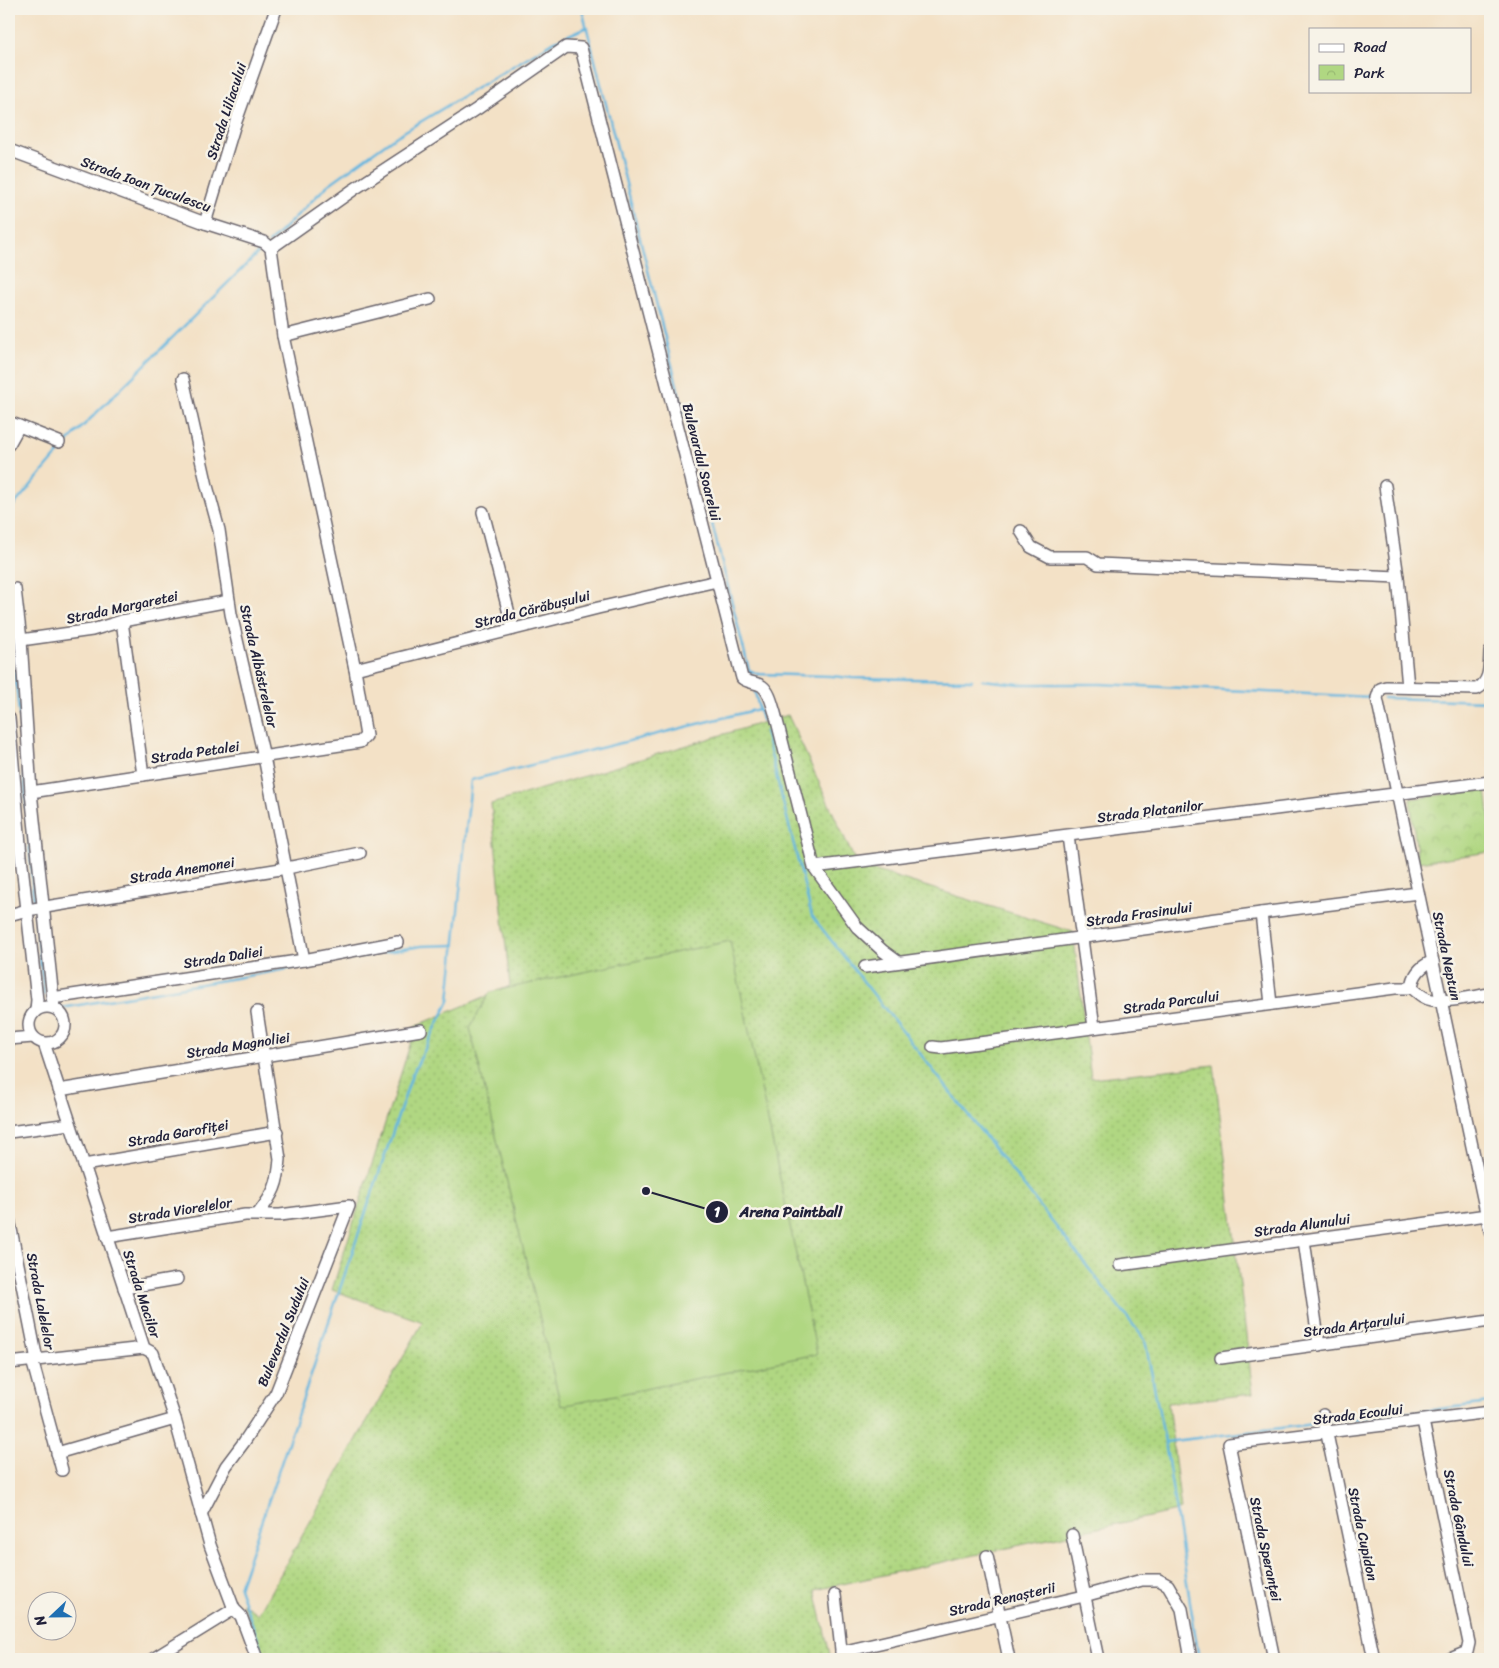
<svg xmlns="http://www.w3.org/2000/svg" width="1499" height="1668" font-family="Sriracha,sans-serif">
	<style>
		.grass { fill: url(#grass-dots); stroke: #697c5e }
		.park { fill: url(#park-crowns); stroke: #697c5e }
		.pitch { fill: #b0d782; stroke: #697c5e }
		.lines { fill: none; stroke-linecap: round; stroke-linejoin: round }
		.stream { stroke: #63b6df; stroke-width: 2.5 }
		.minor-casing { stroke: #6b656c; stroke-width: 14 }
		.minor { stroke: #fff; stroke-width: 11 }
		.labels { text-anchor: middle; stroke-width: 5; stroke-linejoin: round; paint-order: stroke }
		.street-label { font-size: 14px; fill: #22223b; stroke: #f7f3e8 }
		.leader { fill: none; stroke: #22223b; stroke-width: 2 }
		.callout-dot { fill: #22223b; stroke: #f7f3e8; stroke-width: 2 }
		.mark-label { font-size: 15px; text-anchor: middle; font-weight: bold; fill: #fff }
		.callout-label { font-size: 15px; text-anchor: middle; font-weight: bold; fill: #22223b; stroke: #f7f3e8; stroke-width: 5; stroke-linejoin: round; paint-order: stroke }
	</style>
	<defs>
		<pattern id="grass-dots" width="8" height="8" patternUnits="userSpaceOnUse" patternTransform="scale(1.25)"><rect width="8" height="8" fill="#b0d782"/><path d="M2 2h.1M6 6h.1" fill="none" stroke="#97b871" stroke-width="1.8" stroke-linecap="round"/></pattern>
		<pattern id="park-crowns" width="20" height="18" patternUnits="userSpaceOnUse" patternTransform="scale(1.25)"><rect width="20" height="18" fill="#b0d782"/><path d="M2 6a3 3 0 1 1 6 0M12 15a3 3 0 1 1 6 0" fill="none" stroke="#97b871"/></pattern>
	</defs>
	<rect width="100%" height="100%" fill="#f7f3e8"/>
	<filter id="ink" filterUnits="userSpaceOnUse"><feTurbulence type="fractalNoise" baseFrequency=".02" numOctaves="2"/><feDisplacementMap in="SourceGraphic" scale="10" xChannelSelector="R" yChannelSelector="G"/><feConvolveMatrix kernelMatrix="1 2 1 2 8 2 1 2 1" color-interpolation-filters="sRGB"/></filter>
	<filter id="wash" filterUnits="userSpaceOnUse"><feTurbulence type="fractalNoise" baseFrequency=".0096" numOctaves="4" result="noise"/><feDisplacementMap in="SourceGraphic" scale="20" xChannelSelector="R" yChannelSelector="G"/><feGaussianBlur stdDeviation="1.12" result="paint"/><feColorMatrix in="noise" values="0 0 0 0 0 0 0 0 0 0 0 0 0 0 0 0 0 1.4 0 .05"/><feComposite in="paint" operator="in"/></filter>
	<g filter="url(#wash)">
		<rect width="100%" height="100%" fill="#f3e1c6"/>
		<!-- grass -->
		<path class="grass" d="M788,715L857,865L1073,932L1091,1078L1214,1065L1253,1394L1168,1403L1181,1510L815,1590L831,1659H264L242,1603L258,1614L423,1322L332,1290L416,1026L510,986L491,804Z"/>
		<!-- park -->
		<path class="park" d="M1486,789L1490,822V852L1418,862L1410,799Z"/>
		<!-- pitch -->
		<path class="pitch" d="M730,941L817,1354L561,1406L470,1028L490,992Z"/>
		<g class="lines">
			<!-- stream -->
			<g class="stream">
				<path d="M582,9L751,678"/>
				<path d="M269,243L328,185L392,139L553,42L587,27"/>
				<path d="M9,511L75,434L265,246"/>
				<path d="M9,611L21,734L34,906"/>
				<path d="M749,670L758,674L831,676L852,678L972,680"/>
				<path d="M982,680L1019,684H1101L1371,697"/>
				<path d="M755,692L759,709"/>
				<path d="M1383,698L1490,701"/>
				<path d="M765,731L812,916L1145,1340L1165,1442L1199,1659"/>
				<path d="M35,912L44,995"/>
				<path d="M62,1008L421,946L455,945"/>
				<path d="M1328,1422L1490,1403"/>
				<path d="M1165,1442L1322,1423"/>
				<path d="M265,1659L239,1588L412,1075L449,1001L471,780L759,709L762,720"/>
			</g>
		</g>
	</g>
	<g filter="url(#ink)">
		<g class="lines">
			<defs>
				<g id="minor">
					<path d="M9,150L205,223L264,242L271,248"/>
					<path d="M205,223L234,127L276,9"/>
					<path d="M271,248L353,190L477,109L566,47L581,48L742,678C748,683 756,682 762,686C770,692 772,704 775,713L814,867L857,927L883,951L898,962"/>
					<path d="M283,336L430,299"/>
					<path d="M183,379L207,486L219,530L231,614L264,757L304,960"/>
					<path d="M9,422L59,442"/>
					<path d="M9,444L19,426"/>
					<path d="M1385,486L1398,577L1408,687"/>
					<path d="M483,512L513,629"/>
					<path d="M1021,531L1031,547L1050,557H1087L1098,564L1398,577"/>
					<path d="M9,592L15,589L21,640L31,792L54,1008"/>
					<path d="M122,621L143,775"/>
					<path d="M21,640L92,630L122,621L229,601"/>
					<path d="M1490,652C1489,666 1491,681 1477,689L1386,687L1380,689L1377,698L1490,1231"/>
					<path d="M355,669L598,608L717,581"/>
					<path d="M9,718L21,856L37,1000L36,1010"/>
					<path d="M31,792L360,742L366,736L355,669L283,336L271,248"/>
					<path d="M1068,836L1094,1027"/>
					<path d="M814,867L1490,782"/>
					<path d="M1261,913L1271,1004"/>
					<path d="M9,915L27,910L287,868L360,853"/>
					<path d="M1433,961C1421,966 1413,975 1412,988C1418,993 1424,999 1432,1000C1447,1003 1475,996 1490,994"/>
					<path d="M865,967L1261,913L1418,893"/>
					<path d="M52,998L304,960L398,942"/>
					<circle cx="47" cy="1025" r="18"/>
					<path d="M257,1012L280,1159C278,1185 274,1193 258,1214"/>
					<path d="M9,1039L33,1037"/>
					<path d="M44,1043L144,1348L153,1353L175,1419L210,1545L234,1609L241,1616L257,1659"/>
					<path d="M933,1047L941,1048L1395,988H1412"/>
					<path d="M59,1090L421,1030"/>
					<path d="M9,1132L70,1124"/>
					<path d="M84,1165L277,1132"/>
					<path d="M9,1219L37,1360"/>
					<path d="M107,1237L245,1215H280L349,1206L276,1393L244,1442L226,1466L201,1514"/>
					<path d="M1304,1240L1319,1345"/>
					<path d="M1120,1265L1487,1215"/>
					<path d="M124,1288L177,1279"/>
					<path d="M1221,1358L1490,1321"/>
					<path d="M32,1360L62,1470"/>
					<path d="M9,1363L144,1348"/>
					<path d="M1323,1415L1374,1659"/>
					<path d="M1423,1421L1469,1643L1467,1652L1450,1659"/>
					<path d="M57,1453L175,1419"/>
					<path d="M1072,1535L1098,1659"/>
					<path d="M987,1556L1009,1659"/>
					<path d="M835,1595L842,1659"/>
					<path d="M841,1652L1084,1596L1142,1580H1159L1168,1585L1182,1609L1191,1659"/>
					<path d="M153,1659L234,1609"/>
					<path d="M1274,1659L1229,1444L1490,1412"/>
				</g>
			</defs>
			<!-- minor casing -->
			<use href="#minor" class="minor-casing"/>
			<!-- minor -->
			<use href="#minor" class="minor"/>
		</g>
	</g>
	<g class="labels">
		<!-- street labels -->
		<g class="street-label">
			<text transform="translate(226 111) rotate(-72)" y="5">Strada Liliacului</text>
			<text transform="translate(146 184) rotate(20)" y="5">Strada Ioan Țuculescu</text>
			<text transform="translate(702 462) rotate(76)" y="5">Bulevardul Soarelui</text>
			<text transform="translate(122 607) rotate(-12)" y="5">Strada Margaretei</text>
			<text transform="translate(532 609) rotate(-14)" y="5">Strada Cărăbușului</text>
			<text transform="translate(259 666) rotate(77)" y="5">Strada Albăstrelelor</text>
			<text transform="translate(195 752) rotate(-8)" y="5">Strada Petalei</text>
			<text transform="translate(1150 811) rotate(-7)" y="5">Strada Platanilor</text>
			<text transform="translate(182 870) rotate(-9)" y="5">Strada Anemonei</text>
			<text transform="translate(1139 914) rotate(-8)" y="5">Strada Frasinului</text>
			<text transform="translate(1447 956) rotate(78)" y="5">Strada Neptun</text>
			<text transform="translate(223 957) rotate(-9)" y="5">Strada Daliei</text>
			<text transform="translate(1171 1002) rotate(-8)" y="5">Strada Parcului</text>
			<text transform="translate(238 1045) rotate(-9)" y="5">Strada Magnoliei</text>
			<text transform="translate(178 1133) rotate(-10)" y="5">Strada Garofiței</text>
			<text transform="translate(180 1210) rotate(-9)" y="5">Strada Viorelelor</text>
			<text transform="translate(1302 1225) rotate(-8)" y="5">Strada Alunului</text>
			<text transform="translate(142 1294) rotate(72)" y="5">Strada Macilor</text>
			<text transform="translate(41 1301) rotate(79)" y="5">Strada Lalelelor</text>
			<text transform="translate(1354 1325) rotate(-8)" y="5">Strada Arțarului</text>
			<text transform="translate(283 1332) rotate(-68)" y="5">Bulevardul Sudului</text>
			<text transform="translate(1358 1414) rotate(-7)" y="5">Strada Ecoului</text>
			<text transform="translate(1459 1518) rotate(78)" y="5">Strada Gândului</text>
			<text transform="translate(1363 1534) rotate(78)" y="5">Strada Cupidon</text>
			<text transform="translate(1266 1549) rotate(78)" y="5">Strada Speranței</text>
			<text transform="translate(1002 1599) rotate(-13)" y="5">Strada Renașterii</text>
		</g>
	</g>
	<!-- callouts -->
	<path class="leader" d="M646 1191L717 1212"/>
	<g class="callout-dot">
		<circle cx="646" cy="1191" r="5"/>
		<circle cx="717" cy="1212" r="12"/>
	</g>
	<g class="mark-label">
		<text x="717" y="1217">1</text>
	</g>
	<g class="callout-label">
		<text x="791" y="1217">Arena Paintball</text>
	</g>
	<!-- margin -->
	<rect width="1499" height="1668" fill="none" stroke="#f7f3e8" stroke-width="30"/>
	<!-- legend -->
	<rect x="1309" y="28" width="162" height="65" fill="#f7f3e8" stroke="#a29fa3"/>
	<rect x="1319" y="44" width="25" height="8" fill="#ffffff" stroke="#a29fa3"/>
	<text x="1354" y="52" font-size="15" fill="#22223b">Road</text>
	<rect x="1319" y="65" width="25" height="15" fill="url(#park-crowns)" stroke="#a29fa3"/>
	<text x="1354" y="78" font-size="15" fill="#22223b">Park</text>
	<!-- north arrow -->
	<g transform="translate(52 1616) rotate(248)"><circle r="24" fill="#f7f3e8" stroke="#a29fa3"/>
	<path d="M0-4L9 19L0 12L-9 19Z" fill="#1f6fb2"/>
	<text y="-8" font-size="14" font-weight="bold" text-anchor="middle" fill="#22223b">N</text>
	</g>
</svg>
